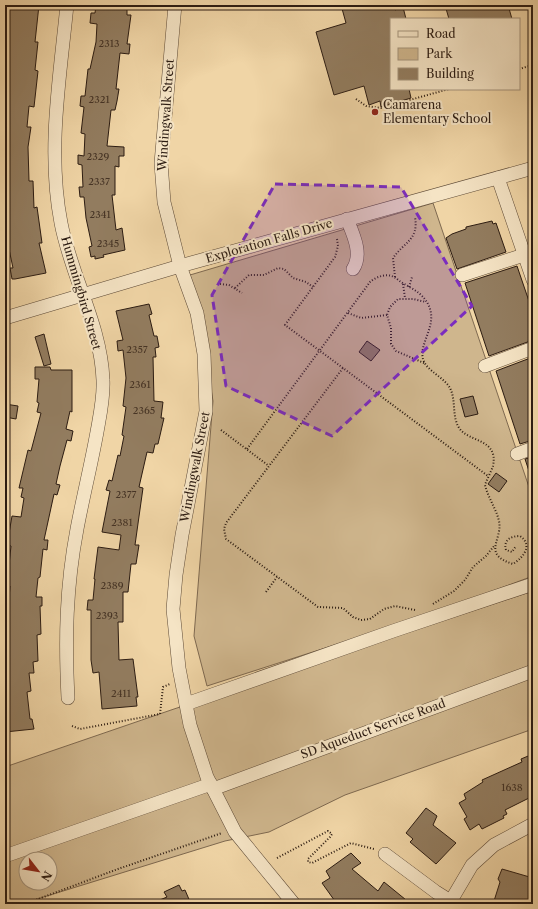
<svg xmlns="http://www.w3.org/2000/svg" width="538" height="909" font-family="'Libre Caslon Text',serif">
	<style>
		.green { fill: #cfb68d; stroke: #7e6950; fill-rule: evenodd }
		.building { fill: #927c5f; stroke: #2c1c12 }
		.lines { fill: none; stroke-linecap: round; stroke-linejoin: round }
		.minor-casing { stroke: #5d4a37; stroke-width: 14 }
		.path { stroke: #2c1c12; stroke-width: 2; stroke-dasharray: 1 2; stroke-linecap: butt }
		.minor { stroke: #f5e4c5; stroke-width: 13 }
		.marked { fill: #7b2cbf; fill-opacity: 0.2; stroke: #7b2cbf; stroke-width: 3; stroke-dasharray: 8 5; stroke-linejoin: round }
		.poi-dot { fill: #8f2418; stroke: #f5e4c5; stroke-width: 1.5 }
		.labels { text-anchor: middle; stroke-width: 4; stroke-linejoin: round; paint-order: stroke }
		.number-label { font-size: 10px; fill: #463425 }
		.poi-label { font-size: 12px; fill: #2c1c12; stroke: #f5e4c5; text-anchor: start }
		.street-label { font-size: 12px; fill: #2c1c12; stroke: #f5e4c5 }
	</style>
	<rect width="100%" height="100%" fill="#f0d5a6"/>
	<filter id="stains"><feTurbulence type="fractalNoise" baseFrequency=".005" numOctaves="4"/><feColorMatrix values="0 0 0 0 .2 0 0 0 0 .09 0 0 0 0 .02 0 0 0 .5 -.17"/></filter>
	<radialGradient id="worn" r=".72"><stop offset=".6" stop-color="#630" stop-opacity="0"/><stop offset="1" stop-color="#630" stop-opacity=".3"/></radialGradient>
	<!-- green -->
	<g class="green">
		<path d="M433,203L533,499V576L431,614L207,686L194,636L213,401L195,293L190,275Z"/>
		<path d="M533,591V729L345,795L269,832L225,841L21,904H5V767L174,709ZM26,859H50V883H26Z"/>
	</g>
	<!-- building -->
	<g class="building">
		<path d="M8,5H39L35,42H38L35,70L38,71L34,107L29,106L27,127H31L28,147L29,181H33L34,208L37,207L42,243H39L46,273L15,279H12L10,268H13L9,249H5V56L9,21L5,20V8L7,9Z"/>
		<path d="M96,5L127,6V15H131L127,44H130L129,54L120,53L116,89H119L117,101L115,110H111L107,146L124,147V156H119V167L115,166V195H112L116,230L122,228L125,250L103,255L104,257L95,259V256L91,257L89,247L92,246L86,218L84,197H80L79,187H83L82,165L78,164V155L84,156L85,134L81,133L84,107L80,106L81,96H85L88,69H90L96,42L97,24L90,23L91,13H95Z"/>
		<path d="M341,5H395V10L403,7L406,19H391V89H409L411,98L381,107L380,101L369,105L364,86L334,95L316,32L346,23Z"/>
		<path d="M445,5H508L512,19H449Z"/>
		<path d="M492,221L493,224L496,223L506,252L457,269L446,238L452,234L466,229V227Z"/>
		<path d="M517,266L533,313V340L489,356L465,283Z"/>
		<path d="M149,304L152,314L149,315L154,336H157L159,347L155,348L156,357H153L154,401L163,402L161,418H164L158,444H155L153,453L147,452L139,487L143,488L135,545H139L136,564H131L128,592H123V622H118L119,660L133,659L138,697H136L137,706L102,709L99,672L93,673L91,660V610H87L88,600H93L95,579H94L98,547L119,550L121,535L102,532L110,491L106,490L109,480L112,481L118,455L120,456L124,436L122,435L126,407L123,406L126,378L123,350L118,351L117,341L123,340L116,311Z"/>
		<path d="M44,334L51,364L44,366L35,337Z"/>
		<path d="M367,341L380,350L371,361L359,352Z"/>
		<path d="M533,357V440L520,444L496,371Z"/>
		<path d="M35,367H50L51,370H72V412L70,411L66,429L73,431L71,441L67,440L60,466L56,484L60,485L57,495L54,494L44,540H48L47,550L43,549L40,577L38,578L36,597H42V606H40L41,634L37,635L38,661L33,662L34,673H29L31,691L27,692L30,719H32L34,729L5,732V685H7L5,625H7L10,586L6,585L5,566L9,565L11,546L7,545L12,516L21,517L24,498L21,497L23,488H19L28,450L31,451L41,413L37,412L39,403L37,402L39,379H35Z"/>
		<path d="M473,396L478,414L465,417L460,399Z"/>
		<path d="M5,404L18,406L16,419L5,417Z"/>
		<path d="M533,457V477H531L525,459Z"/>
		<path d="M496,473L507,481L499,492L488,484Z"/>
		<path d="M533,754V796L505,810L507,814L503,816L504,818L482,829L479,824L470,830L464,819L467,817L459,803L466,799L464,794L483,782L482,780L522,762L521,759Z"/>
		<path d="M426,808L437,816L433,825L456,843L436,864L410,842L413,839L406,833Z"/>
		<path d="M351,853L361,863L352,869L378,891L384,882L411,904H337L322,883L330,878L326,871Z"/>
		<path d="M502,869L533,878V904H502L494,901L500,882L498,879Z"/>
		<path d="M179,885L182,891L185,890L191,904H150L167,897L164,892Z"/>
	</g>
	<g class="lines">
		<defs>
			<g id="minor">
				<path d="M67,5C60,77 47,151 61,223C71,276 101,325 103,380C104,397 100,415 97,432C91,465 83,497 77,529C66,587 65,639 68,698"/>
				<path d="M175,5L161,163L164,202L180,266L197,313L204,354L206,411L182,535L176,575L173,609L179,668L190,725L207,777L235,832L294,904"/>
				<path d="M498,178L533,280"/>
				<path d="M347,219C353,234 363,254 353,269"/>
				<path d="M462,275L533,252"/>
				<path d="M5,318L180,266L533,168"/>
				<path d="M485,366L533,348"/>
				<path d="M517,454L533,448"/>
				<path d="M186,704L393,631L533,584"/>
				<path d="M213,789L533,671"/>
				<path d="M385,854L436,892L455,904"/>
				<path d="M5,856L211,784"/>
				<path d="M449,904L472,865L494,845L533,824"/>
			</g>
		</defs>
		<!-- minor casing -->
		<use href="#minor" class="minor-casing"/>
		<!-- path -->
		<g class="path">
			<path d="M519,69L533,65"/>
			<path d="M356,99L366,106L381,108L449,89"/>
			<path d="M337,239L338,246L335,257L285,325L343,368"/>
			<path d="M395,277L393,258C404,242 419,240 415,217"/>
			<path d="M220,284L229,285L242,293"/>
			<path d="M403,284L405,298"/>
			<path d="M409,287L412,277"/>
			<path d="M235,288L249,275H264L278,268L284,269L293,278L306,282L313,287"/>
			<path d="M348,313L361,318L387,315"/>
			<path d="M424,363L396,351L391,344V328L387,315L390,307L398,299H413L426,302"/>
			<path d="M221,430L269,466"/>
			<path d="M247,449L370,282C377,276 389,272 397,279C404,285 413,288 420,294C449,321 411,345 426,365C432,373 445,379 450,388C456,400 452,414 458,426C466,443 499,437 493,466C491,472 487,479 485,485C488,498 496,508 499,521C503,540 481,554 513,564C524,557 533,545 520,536C511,536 503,540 506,550L512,552L516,546"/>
			<path d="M266,592L277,577"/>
			<path d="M433,604L454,591L465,580L473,567L486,556L494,546"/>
			<path d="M415,610L395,606L384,609L370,619L361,620L353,617L343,608L318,607L226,539L224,529L226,523L343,368L488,476"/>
			<path d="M72,726L80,729L160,714L163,687L170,684"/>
			<path d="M277,858L328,831L332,834L330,837L308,859V862L312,863L351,843L374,849"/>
			<path d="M25,904L118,869L222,833"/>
		</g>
		<!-- minor -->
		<use href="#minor" class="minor"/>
	</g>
	<!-- marked area -->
	<path class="marked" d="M275,184L401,187L472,306L332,436L226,386L212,295Z"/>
	<!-- markers -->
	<circle class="poi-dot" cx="375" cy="112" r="4"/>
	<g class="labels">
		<!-- number labels -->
		<g class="number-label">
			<text x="109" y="47">2313</text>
			<text x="99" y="103">2321</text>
			<text x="98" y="160">2329</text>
			<text x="99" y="185">2337</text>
			<text x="100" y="218">2341</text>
			<text x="108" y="247">2345</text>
			<text x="137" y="353">2357</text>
			<text x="140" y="388">2361</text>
			<text x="144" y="414">2365</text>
			<text x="126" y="498">2377</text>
			<text x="122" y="526">2381</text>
			<text x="112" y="589">2389</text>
			<text x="107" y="619">2393</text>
			<text x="121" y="697">2411</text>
			<text x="512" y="791">1638</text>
		</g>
		<!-- poi labels -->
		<g class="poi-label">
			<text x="383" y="109">Camarena<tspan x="383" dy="14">Elementary School</tspan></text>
		</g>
		<!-- street labels -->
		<g class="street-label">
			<text transform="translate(166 115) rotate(-86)" y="4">Windingwalk Street</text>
			<text transform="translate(269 241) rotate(-16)" y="4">Exploration Falls Drive</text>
			<text transform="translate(81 293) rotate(74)" y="4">Hummingbird Street</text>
			<text transform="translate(195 467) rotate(-79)" y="4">Windingwalk Street</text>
			<text transform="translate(373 729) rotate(-20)" y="4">SD Aqueduct Service Road</text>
		</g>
	</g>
	<!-- margin -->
	<rect width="538" height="909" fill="none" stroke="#f0d5a6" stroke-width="20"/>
	<rect x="6" y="6" width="526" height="897" fill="none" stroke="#2c1c12" stroke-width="2"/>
	<rect x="10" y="10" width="518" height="889" fill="none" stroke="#2c1c12"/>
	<!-- legend -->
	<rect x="390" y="18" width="130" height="72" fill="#f5e4c5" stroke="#a5947d"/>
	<rect x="398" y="31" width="20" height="6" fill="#f5e4c5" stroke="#a5947d"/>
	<text x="426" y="38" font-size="12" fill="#2c1c12">Road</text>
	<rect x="398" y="48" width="20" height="12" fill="#cfb68d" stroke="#a5947d"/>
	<text x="426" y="58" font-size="12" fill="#2c1c12">Park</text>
	<rect x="398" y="68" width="20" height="12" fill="#927c5f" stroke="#a5947d"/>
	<text x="426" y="78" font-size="12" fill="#2c1c12">Building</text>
	<!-- north arrow -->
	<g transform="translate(38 871) rotate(121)"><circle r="19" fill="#f5e4c5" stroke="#a5947d"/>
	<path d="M0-3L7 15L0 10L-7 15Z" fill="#8f2418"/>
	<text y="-6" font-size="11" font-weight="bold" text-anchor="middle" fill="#2c1c12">N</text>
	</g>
	<rect width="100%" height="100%" filter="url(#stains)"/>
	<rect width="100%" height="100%" fill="url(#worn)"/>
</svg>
